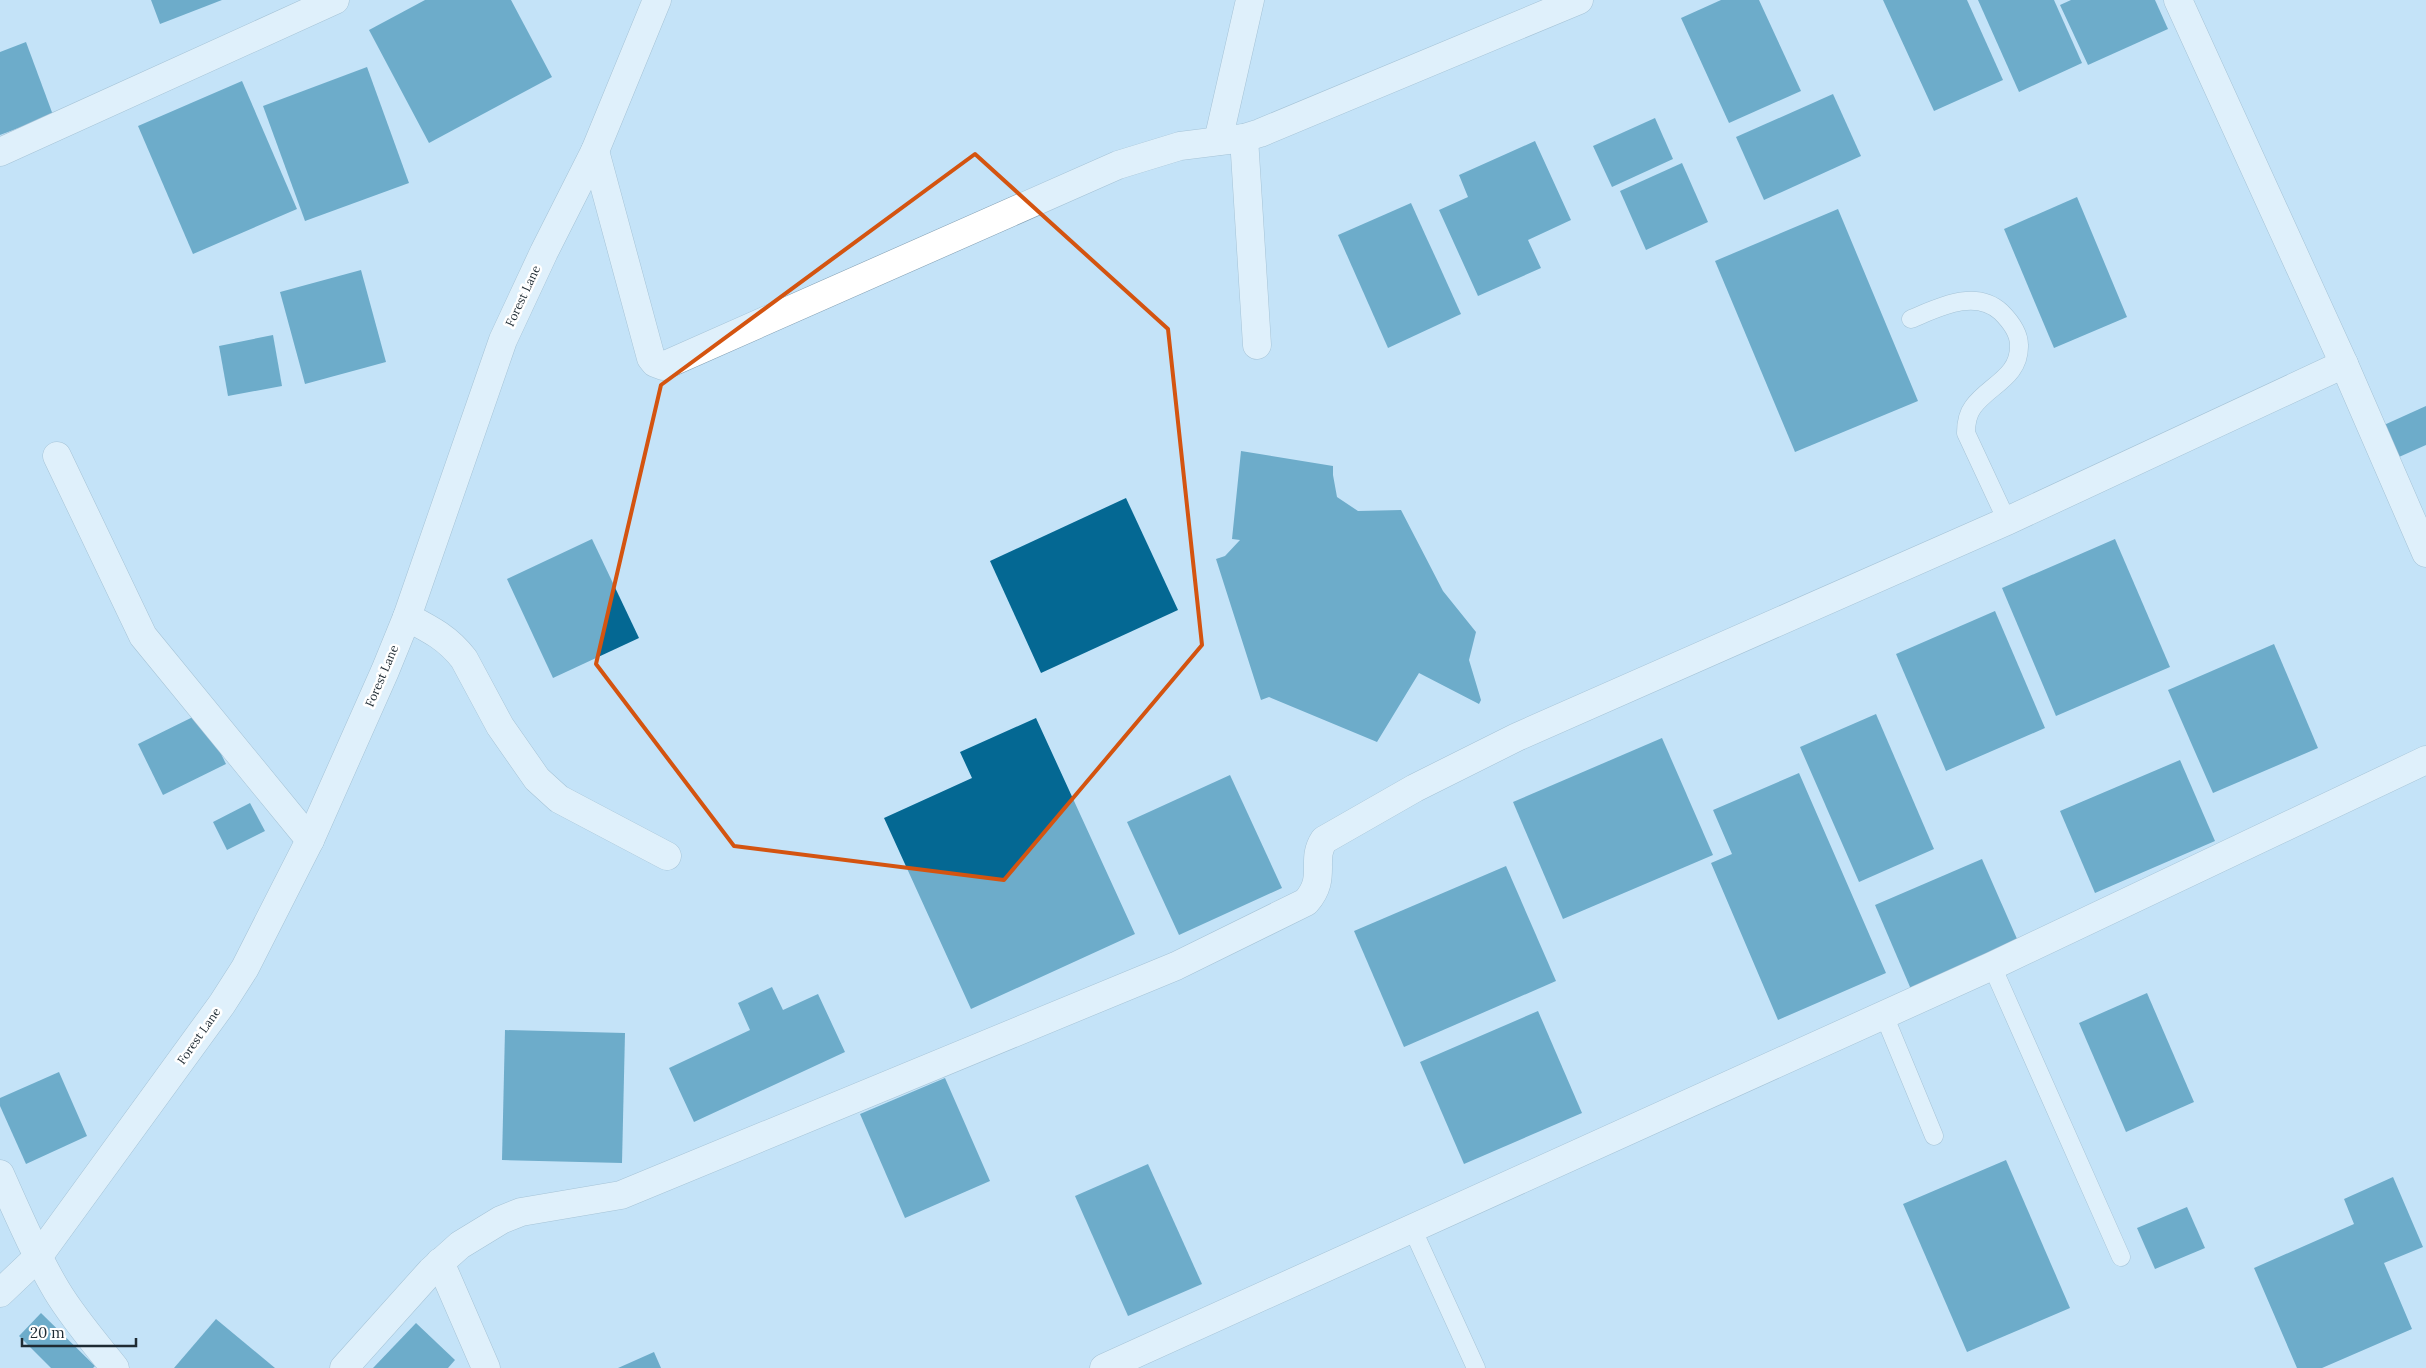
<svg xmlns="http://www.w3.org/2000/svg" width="2426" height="1368" font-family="Lora,serif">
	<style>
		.building { fill: #046893 }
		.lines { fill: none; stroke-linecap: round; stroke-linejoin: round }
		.lane-casing { stroke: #7f9cb0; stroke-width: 19 }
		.street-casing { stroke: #7f9cb0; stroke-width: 29 }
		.lane { stroke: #fff; stroke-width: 18 }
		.street { stroke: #fff; stroke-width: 28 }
		.marked { fill: none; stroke: #d45410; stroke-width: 4; stroke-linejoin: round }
		.labels { text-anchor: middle; stroke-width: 5; stroke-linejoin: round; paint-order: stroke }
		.street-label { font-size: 12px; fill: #1f2b33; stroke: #fff }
	</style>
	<rect width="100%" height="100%" fill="#c4e3f8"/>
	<!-- building -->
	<g class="building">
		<path d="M151,0H222L160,24Z"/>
		<path d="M425,0H511L552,77L429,143L369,30Z"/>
		<path d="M1721,0H1759L1801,91L1729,123L1681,18Z"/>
		<path d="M1883,0H1967L2003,80L1934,111Z"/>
		<path d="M1978,0H2054L2082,63L2019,92Z"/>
		<path d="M2071,0H2155L2168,29L2088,65L2060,5Z"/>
		<path d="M26,42L53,115L0,135V52Z"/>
		<path d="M367,67L409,183L305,221L263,106Z"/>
		<path d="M242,81L297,209L193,254L138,126Z"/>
		<path d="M1833,94L1861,156L1764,200L1736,137Z"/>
		<path d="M1655,118L1673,159L1612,187L1593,146Z"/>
		<path d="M1535,141L1571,220L1528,240L1541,268L1478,296L1439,210L1468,197L1459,175Z"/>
		<path d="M1682,163L1708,222L1646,250L1620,191Z"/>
		<path d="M2077,197L2127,317L2054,348L2004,229Z"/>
		<path d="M1411,203L1461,314L1388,348L1338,235Z"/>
		<path d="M1838,209L1918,401L1795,452L1715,261Z"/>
		<path d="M361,270L386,362L305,384L280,292Z"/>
		<path d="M273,335L282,386L228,396L219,346Z"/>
		<path d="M2426,406V445L2399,457L2384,425Z"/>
		<path d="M1241,451L1333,466V475L1337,497L1358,511L1401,510L1443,591L1476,632L1469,660L1481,700L1479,704L1419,673L1377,742L1269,697L1261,700L1216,559L1225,556L1240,540L1232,539Z"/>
		<path d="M1126,498L1178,610L1041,673L990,561Z"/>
		<path d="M592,539L639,638L553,678L507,579Z"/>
		<path d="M2115,539L2170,667L2056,716L2002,588Z"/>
		<path d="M1995,611L2045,728L1946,771L1896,654Z"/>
		<path d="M2274,644L2318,748L2213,793L2168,690Z"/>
		<path d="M201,713L226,764L163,795L138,744Z"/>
		<path d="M1876,714L1934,849L1859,882L1800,747Z"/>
		<path d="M1036,718L1135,934L971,1009L884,818L972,778L960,752Z"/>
		<path d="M1662,738L1713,855L1563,919L1513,802Z"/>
		<path d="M2180,760L2215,841L2095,893L2060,811Z"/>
		<path d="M1799,773L1886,973L1778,1020L1711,863L1732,854L1713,810Z"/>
		<path d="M1230,775L1282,888L1179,935L1127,822Z"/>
		<path d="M250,803L265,831L227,850L213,822Z"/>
		<path d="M1982,859L2021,948L1913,994L1875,905Z"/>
		<path d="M1506,866L1556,981L1404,1047L1354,931Z"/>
		<path d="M772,987L783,1010L818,994L845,1052L694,1122L669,1068L750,1030L738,1003Z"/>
		<path d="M2147,993L2194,1102L2126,1132L2079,1023Z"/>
		<path d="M1538,1011L1582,1113L1464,1164L1420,1062Z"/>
		<path d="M505,1030L625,1033L622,1163L502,1160Z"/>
		<path d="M59,1072L87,1136L26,1164L0,1106V1098Z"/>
		<path d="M945,1078L990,1181L905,1218L860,1114Z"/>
		<path d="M2006,1160L2070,1308L1967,1352L1903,1204Z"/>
		<path d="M1148,1164L1202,1284L1128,1316L1075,1196Z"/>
		<path d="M2393,1177L2423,1247L2384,1263L2412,1329L2322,1368H2297L2254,1268L2354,1224L2344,1199Z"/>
		<path d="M2187,1207L2205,1248L2155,1269L2137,1228Z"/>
		<path d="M41,1313L95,1366L93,1368H51L19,1336Z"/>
		<path d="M216,1319L275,1368H174Z"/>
		<path d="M416,1323L455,1360L448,1368H373Z"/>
		<path d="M654,1352L661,1368H618Z"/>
	</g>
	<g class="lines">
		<defs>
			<g id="lane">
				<path d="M1911,319C1938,308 1975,288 2001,312C2010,321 2019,333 2019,345C2020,377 1989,385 1973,407C1967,415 1966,424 1966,433L2007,521"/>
				<path d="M1992,966L2121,1257"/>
				<path d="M1884,1015L1934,1136"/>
				<path d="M1412,1228L1476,1368"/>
			</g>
			<g id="street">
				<path d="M2178,0L2344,364L2426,553"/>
				<path d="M1244,138L1257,345"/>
				<path d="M1218,141L1250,0"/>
				<path d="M595,151L651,358L655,363L663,366L1118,165L1180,146L1244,138L1260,133L1579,0"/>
				<path d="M0,152L335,0"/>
				<path d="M57,456L143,636L310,840"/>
				<path d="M407,617C430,629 448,638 464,659L500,726L537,779L559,799L667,856"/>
				<path d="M0,1174C18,1214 35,1254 57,1291C74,1319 95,1343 115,1368"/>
				<path d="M440,1262L486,1368"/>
				<path d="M0,1293L38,1257L222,1004L245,968L310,840L385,671L407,617L503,340L544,252L595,151L657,0"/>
				<path d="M344,1368L431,1271L460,1245L501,1220L521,1212L621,1195L1176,966L1306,902C1328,877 1310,861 1324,840L1415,788L1517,737L2007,521L2344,364"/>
				<path d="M1104,1368L1992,966L2426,760"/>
			</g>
		</defs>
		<!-- lane casing -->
		<use href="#lane" class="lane-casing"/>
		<!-- street casing -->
		<use href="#street" class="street-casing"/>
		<!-- lane -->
		<use href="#lane" class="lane"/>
		<!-- street -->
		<use href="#street" class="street"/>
	</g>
	<!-- marked area -->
	<path d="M0 0H2426V1368H0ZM975,154L1168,329L1202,645L1004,880L734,846L596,664L661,385Z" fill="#c4e3f8" fill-opacity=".55" fill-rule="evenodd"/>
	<path class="marked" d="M975,154L1168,329L1202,645L1004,880L734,846L596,664L661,385Z"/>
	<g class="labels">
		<!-- street labels -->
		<g class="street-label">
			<text transform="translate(523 296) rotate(-65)" y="4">Forest Lane</text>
			<text transform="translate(382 676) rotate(-67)" y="4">Forest Lane</text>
			<text transform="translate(199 1036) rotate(-55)" y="4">Forest Lane</text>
		</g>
	</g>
	<!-- scale -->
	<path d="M22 1338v8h114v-8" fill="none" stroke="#1f2b33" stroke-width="2.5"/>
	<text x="30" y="1338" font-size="15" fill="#1f2b33" stroke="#ffffff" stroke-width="4" paint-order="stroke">20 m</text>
</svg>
